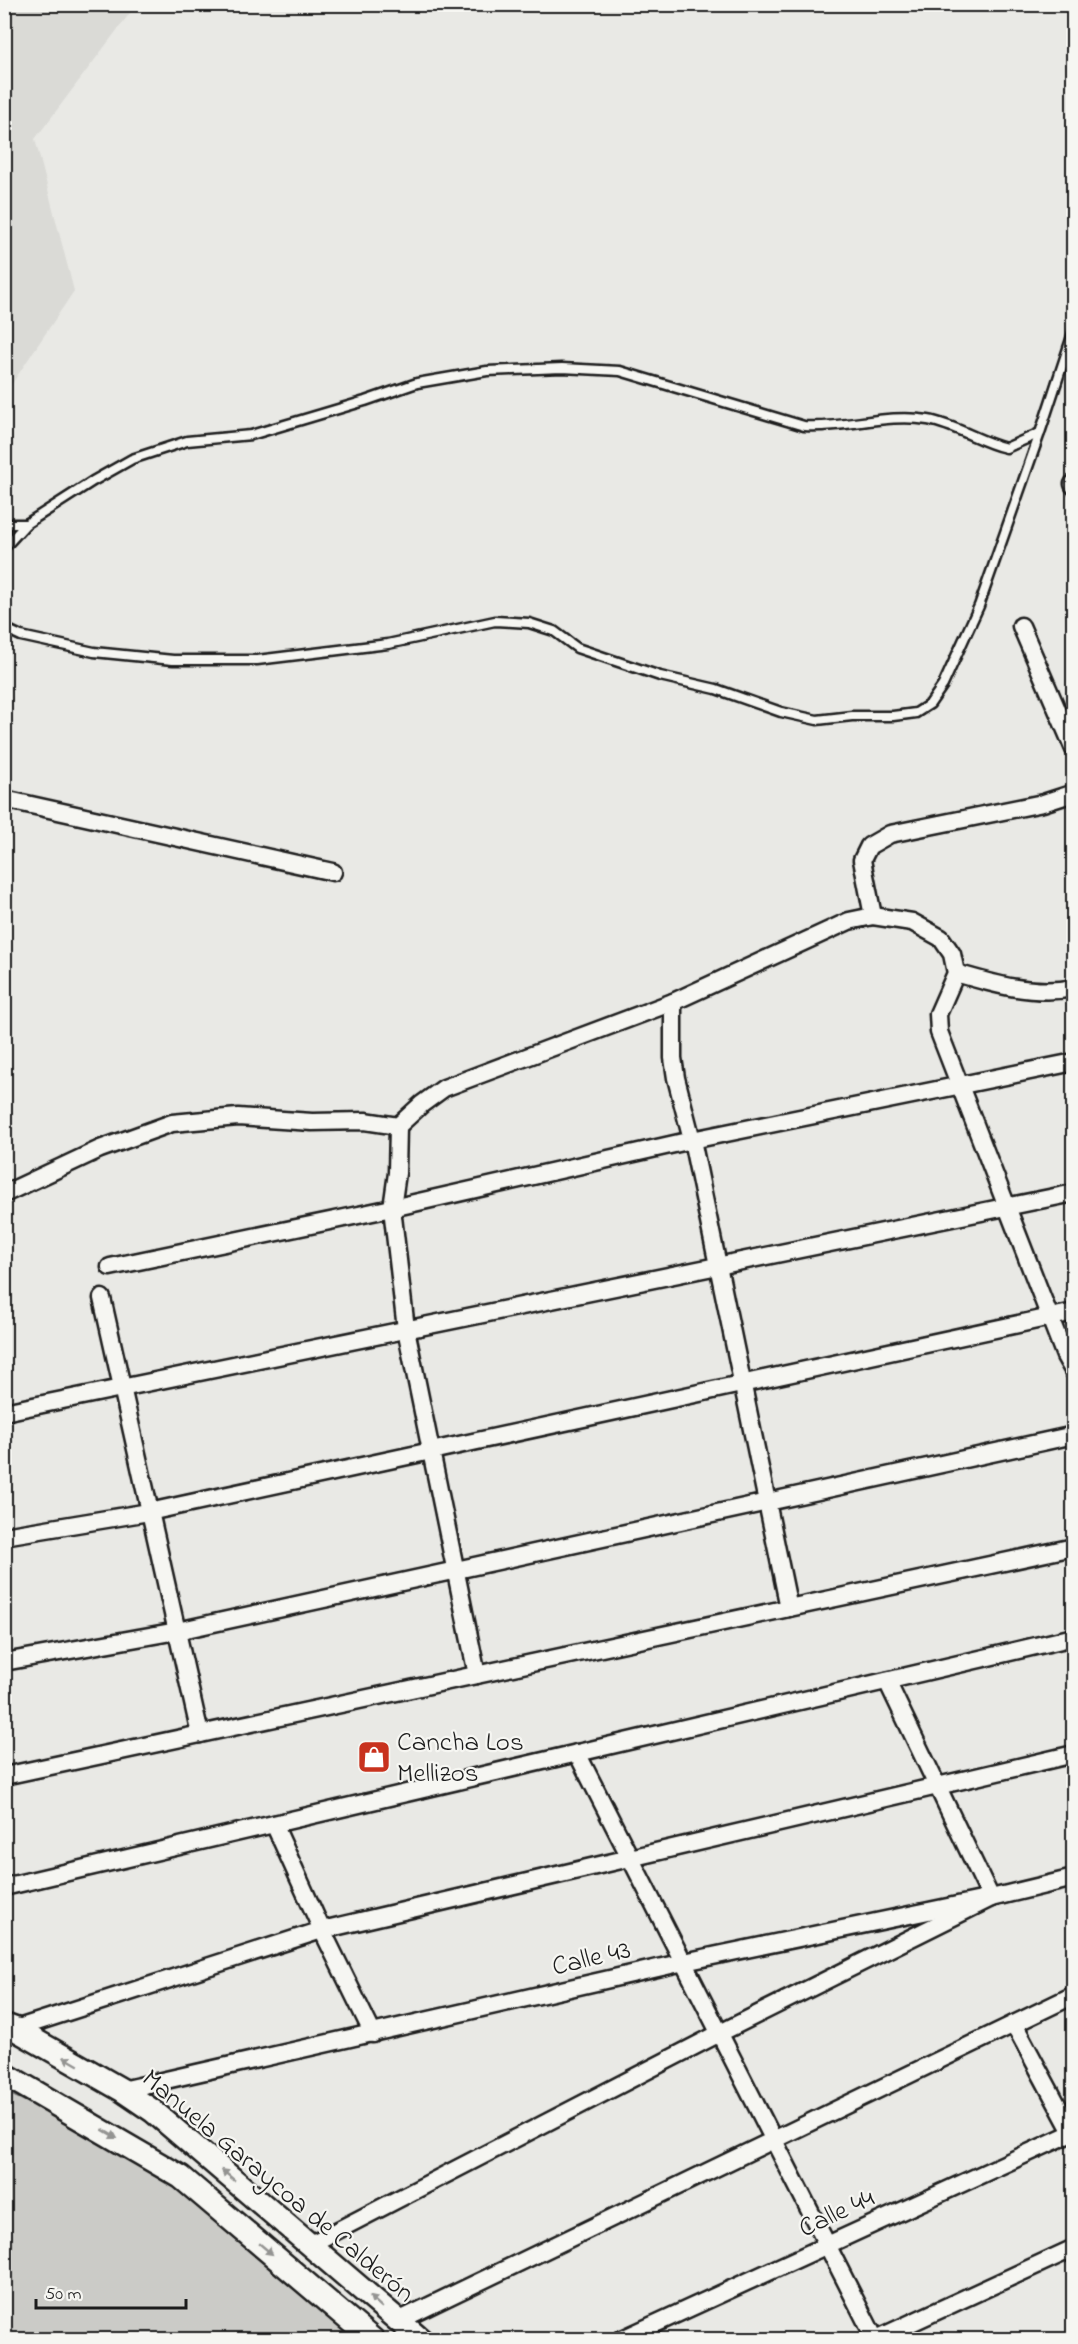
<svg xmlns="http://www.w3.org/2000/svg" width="1078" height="2344" font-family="'Indie Flower',sans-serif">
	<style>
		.built { fill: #dadad6 }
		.green { fill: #cbcbc7; stroke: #747472; stroke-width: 1.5 }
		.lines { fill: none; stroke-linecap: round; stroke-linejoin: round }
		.lane-casing { stroke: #1c1c1c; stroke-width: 13 }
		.street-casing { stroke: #1c1c1c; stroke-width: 21 }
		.secondary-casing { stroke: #1c1c1c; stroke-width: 27 }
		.lane { stroke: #f6f6f2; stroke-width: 8 }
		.street { stroke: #f6f6f2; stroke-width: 16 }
		.secondary { stroke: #f6f6f2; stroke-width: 22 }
		.oneway { fill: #949492 }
		.labels { text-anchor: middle; stroke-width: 4.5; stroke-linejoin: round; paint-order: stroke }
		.poi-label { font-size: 27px; fill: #1c1c1c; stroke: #f6f6f2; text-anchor: start }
		.street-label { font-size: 27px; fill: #1c1c1c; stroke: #f6f6f2 }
	</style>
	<rect width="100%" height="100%" fill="#e9e9e5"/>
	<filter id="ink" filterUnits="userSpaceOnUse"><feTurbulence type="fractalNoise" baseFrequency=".0167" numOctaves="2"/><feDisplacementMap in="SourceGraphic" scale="12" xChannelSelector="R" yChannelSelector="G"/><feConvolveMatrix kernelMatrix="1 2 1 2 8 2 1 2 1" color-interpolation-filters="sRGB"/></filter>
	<g filter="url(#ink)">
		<!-- built -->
		<path class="built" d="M5,4L136,5L35,139L74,291L5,394Z"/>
		<!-- green -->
		<path class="green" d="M5,2092L94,2133L186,2191L354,2339L5,2340Z"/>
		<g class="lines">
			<defs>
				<g id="lane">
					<path d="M4,524H26L4,548"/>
					<path d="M26,524L93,481L132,459L187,441L251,435L365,401L417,383L487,371L562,368L620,371L804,426C845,429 886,413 928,420C957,425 979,442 1006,448L1040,433"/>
					<path d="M4,628L21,636L94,652L173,660H257L388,644L495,621L529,623L554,631L577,648L660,676L716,689L781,712L817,720L852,716H893L916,713L930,704L943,685L979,606L1040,433L1074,330"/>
				</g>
				<g id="street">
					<path d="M1073,484L1074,486"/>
					<path d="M1021,626L1074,749"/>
					<path d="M4,799L333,872"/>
					<path d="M873,916L862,860L869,846L890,834L1043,803L1074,793"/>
					<path d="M956,973C993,984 1034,996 1074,988"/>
					<path d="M673,1002V1058L676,1078L692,1140L789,1608"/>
					<path d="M398,1126L397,1173L392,1208L406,1329L477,1675"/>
					<path d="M4,1194L100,1149L172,1123L238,1117L312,1122L365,1121L398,1126L422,1104L444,1088L673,1002L849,921L873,916L912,922L941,938L952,954L956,973L938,1014L939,1032L1065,1356L1074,1372"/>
					<path d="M110,1267L392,1208L692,1140L1074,1062"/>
					<path d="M102,1298L200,1734"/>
					<path d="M4,1412L1074,1193"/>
					<path d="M4,1536L149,1512L1074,1312"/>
					<path d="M4,1662L177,1631L1074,1435"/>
					<path d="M577,1753L875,2339"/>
					<path d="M4,1776L1074,1547"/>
					<path d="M274,1824L322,1930L373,2034"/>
					<path d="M4,1887L1074,1637"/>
					<path d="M1014,2024L1074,2136"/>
					<path d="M15,2029L322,1930L1074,1754"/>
					<path d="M122,2090L684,1962L991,1898L1074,1878"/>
					<path d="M311,2244L720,2033L991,1898L887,1681"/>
					<path d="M398,2321L1074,1995"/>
					<path d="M620,2340L1074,2132"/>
					<path d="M874,2340L1074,2248"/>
				</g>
				<g id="secondary">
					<path d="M4,2025L15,2029L122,2090L153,2111L421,2340"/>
					<path d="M4,2074L181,2177L373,2340"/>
				</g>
			</defs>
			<!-- lane casing -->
			<use href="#lane" class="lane-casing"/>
			<!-- street casing -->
			<use href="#street" class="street-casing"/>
			<!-- secondary casing -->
			<use href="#secondary" class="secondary-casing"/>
			<!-- lane -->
			<use href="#lane" class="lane"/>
			<!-- street -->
			<use href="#street" class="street"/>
			<!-- secondary -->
			<use href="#secondary" class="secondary"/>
		</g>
		<!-- one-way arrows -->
		<defs><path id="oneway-solid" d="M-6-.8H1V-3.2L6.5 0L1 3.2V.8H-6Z" transform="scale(1.5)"/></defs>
		<g class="oneway">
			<use href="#oneway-solid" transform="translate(71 2061) rotate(-150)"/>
			<use href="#oneway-solid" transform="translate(110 2134) rotate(31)"/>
			<use href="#oneway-solid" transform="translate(228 2175) rotate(-140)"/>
			<use href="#oneway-solid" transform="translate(266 2249) rotate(40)"/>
			<use href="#oneway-solid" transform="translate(376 2302) rotate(-138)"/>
		</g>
	</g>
	<!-- icons -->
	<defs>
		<symbol id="shop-square" viewBox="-11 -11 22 22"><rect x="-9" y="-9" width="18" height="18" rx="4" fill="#c8321e" stroke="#f6f6f2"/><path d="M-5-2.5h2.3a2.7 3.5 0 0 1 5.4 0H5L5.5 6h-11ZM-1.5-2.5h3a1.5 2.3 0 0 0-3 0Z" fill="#fff"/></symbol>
	</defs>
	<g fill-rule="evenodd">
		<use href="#shop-square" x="355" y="1738" width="38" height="38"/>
	</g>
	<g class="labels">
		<!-- poi labels -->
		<g class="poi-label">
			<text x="397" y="1750">Cancha Los<tspan x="397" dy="31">Mellizos</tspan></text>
		</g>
		<!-- street labels -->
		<g class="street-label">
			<text transform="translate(591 1957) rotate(-13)" y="9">Calle 43</text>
			<text transform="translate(279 2185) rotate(40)" y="9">Manuela Garaycoa de Calderón</text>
			<text transform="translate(836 2212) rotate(-25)" y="9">Calle 44</text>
		</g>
	</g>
	<!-- margin -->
	<rect width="1078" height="2344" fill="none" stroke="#f6f6f2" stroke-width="24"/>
	<rect x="12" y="12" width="1054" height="2320" fill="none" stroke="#1c1c1c" stroke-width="2" filter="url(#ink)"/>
	<!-- scale -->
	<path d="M36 2299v9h150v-9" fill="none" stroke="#1c1c1c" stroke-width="3"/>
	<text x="45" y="2299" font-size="18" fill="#1c1c1c" stroke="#f6f6f2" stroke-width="4.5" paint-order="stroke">50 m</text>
</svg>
